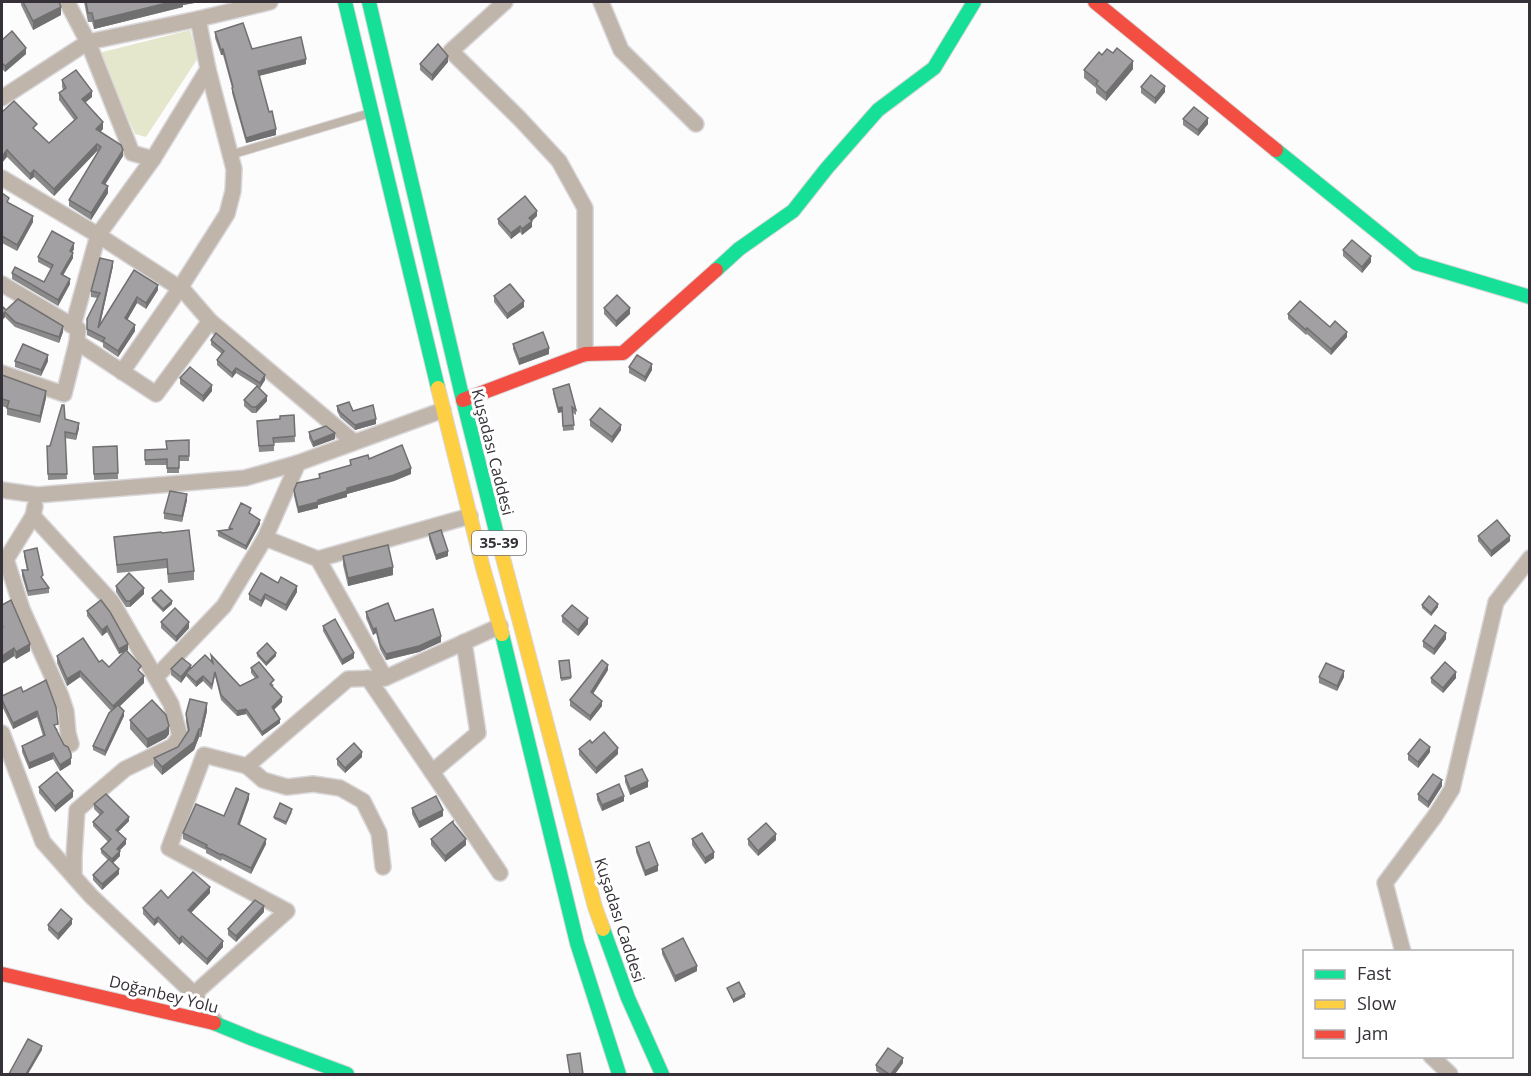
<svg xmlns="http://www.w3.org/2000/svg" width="1531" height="1076" font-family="'Open Sans',sans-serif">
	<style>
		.green { fill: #e5e7cc }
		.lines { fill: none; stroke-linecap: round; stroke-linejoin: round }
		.lane-casing { stroke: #d9d7da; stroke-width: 10 }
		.street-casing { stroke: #d9d7da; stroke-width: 18 }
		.fast-casing { stroke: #d9d7da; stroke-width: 16 }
		.slow-casing { stroke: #d9d7da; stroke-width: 16 }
		.jam-casing { stroke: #d9d7da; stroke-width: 16 }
		.lane { stroke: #bfb5ab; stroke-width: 8 }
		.street { stroke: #bfb5ab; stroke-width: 15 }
		.fast { stroke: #16e098; stroke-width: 14 }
		.slow { stroke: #ffcf43; stroke-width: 14 }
		.jam { stroke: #f24e42; stroke-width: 14 }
		.wall { fill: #8b8a8b }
		.shaded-wall { fill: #717071 }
		.building { fill: #a2a0a2; stroke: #717071; stroke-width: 1.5 }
		.labels { text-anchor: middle; stroke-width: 6; stroke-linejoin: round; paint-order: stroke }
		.shield { fill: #fff; stroke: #726f74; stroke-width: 1.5 }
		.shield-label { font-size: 15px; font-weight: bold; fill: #363138 }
		.street-label { font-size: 16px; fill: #363138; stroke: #fff }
	</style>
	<rect width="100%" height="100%" fill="#fdfcfd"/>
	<!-- green -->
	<path class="green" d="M190,30L198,58L146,137L135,134L99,53Z"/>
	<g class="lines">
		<defs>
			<path id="lane" d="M230,155L367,114"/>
			<g id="street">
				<path d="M67,2L88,42L132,153L153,159"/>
				<path d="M505,2L451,51L520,119L559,161L585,208V354"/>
				<path d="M601,2L621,50L696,124"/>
				<path d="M2,98L88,42L198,19L270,2"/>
				<path d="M2,178L98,235L184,291L210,321L354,442"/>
				<path d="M2,284L78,329L77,342L156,394L210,321"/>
				<path d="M73,326L98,235L153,159L208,69L198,19"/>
				<path d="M122,372L180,288L227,214L233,191L234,169L208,69"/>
				<path d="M2,373L64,394L77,342"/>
				<path d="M298,463L265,538L318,559L385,678"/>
				<path d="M2,490L37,495L245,478L298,463L443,410"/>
				<path d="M33,516L112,602L171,704L180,736L173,746L125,769L77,810L74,856V876"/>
				<path d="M6,559L22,609L61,696L66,711L68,733L71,744"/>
				<path d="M318,559L470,516"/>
				<path d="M2,566L33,516L35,506"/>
				<path d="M464,642L478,733L432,772L500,873"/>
				<path d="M156,677L224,606L265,538"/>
				<path d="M368,678L432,772"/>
				<path d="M2,733L43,842L91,896L194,994L216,1023"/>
				<path d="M247,766L263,780L287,787L313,784L340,788L363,801L379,833L383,867"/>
				<path d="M1403,952L1385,883L1435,816L1452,789L1496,602L1530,558"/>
				<path d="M194,994L287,911L169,848L204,755L247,766L348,679L385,678L500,626"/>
				<path d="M1431,1056L1450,1074"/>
			</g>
			<g id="fast">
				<path d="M345,2L438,388"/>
				<path d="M369,2L463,400L498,539"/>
				<path d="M1276,150L1416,263L1530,297"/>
				<path d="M716,270L739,249L793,211L827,168L878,110L934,68L974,2"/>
				<path d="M502,634L577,943L619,1074"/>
				<path d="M603,929L628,998L662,1074"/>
				<path d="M214,1023L253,1039L347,1074"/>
			</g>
			<g id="slow">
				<path d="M438,388L483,568L502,634"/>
				<path d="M498,539L595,907L603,929"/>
			</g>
			<g id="jam">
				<path d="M1095,2L1276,150"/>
				<path d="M463,400L585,354L623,353L716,270"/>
				<path d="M2,974L214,1023"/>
			</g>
		</defs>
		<!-- lane casing -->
		<use href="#lane" class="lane-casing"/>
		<!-- street casing -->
		<use href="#street" class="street-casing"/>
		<!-- fast casing -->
		<use href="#fast" class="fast-casing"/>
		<!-- slow casing -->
		<use href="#slow" class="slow-casing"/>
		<!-- jam casing -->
		<use href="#jam" class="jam-casing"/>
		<!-- lane -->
		<use href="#lane" class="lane"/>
		<!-- street -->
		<use href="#street" class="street"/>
		<!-- fast -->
		<use href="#fast" class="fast"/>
		<!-- slow -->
		<use href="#slow" class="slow"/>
		<!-- jam -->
		<use href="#jam" class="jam"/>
	</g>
	<!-- wall -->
	<g class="wall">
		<path d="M21,2H23L61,15L33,30L21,5Z"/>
		<path d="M84,2H200L183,5V7L94,29L92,22H88Z"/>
		<path d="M215,32L252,49L306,64L259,76L276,135L246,143L232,93V88L223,55H221L215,38Z"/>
		<path d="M2,40L26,54L5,72L2,69Z"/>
		<path d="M1102,55L1133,69L1106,101L1096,93V88L1084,78V70Z"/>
		<path d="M448,62L432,81L420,70V64Z"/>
		<path d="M62,80L92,97L85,103L103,129L100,132L123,156L105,185L108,193L91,220L69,206V200L98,152L97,151L54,196L34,177L30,180L7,157L2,112L37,131L49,143L74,120L59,100V93L63,90L62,87Z"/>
		<path d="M1141,87L1165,92L1155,104L1141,93Z"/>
		<path d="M1183,119L1208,124L1198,136L1183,125Z"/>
		<path d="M2,193L9,203L33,222L17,251L2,243Z"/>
		<path d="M537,216L532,221V227L522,235L520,232L511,239L498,224V219Z"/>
		<path d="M74,249L72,252L73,258L63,275L70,284L58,306L12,279V273L44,282L51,269L38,262V257Z"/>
		<path d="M1343,250L1371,262L1362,273L1343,256Z"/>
		<path d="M113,266L100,325L134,270L158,290L146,309L137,303L127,320L135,331L118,357L103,347V343L87,335V319L98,298L91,297V291Z"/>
		<path d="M494,296L524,307L507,319L494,302Z"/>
		<path d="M2,306L6,310L63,332L59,343L15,327L5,317Z"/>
		<path d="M604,308L630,314L616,327L604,314Z"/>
		<path d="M1288,314L1330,327L1347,337L1331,355L1307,334L1306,335L1288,319Z"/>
		<path d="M211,340L265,380L260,388L236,373L232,378L217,365V360L222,354L211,345Z"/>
		<path d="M513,344L549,354L519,365L513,349Z"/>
		<path d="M15,361H48L41,376L15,367Z"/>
		<path d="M629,367L652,370L645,382L629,373Z"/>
		<path d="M2,375L46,398L40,423L7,415V408L2,406Z"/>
		<path d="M180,378L212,391L203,402L180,384Z"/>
		<path d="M553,389L576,410V415L573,413L574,430L563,431L562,412L558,413L553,393Z"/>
		<path d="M244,400L267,401L256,413H252L244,406Z"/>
		<path d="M337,406L353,411L376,424L355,430L340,417L337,411Z"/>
		<path d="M294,415L295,442L274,443V451L259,452L257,427Z"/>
		<path d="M65,419L79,428L76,440L65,438L67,479L48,480L47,446H50Z"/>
		<path d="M590,420L621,430L612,443L590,426Z"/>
		<path d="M309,432L335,439L313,447L309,438Z"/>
		<path d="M189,440V461H179V473H167V465H145V450L166,449Z"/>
		<path d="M117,446L118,479L94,480L93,447Z"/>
		<path d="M369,459L411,474L394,481L347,494V497L318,505V508L298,513L294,496V490L319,478V474L350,466V460Z"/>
		<path d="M187,500L182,522L164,519V513Z"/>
		<path d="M251,513V514L260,524L246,550L218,536V531L229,530V528Z"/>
		<path d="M162,533L194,571V580L168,583L167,568L117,573L114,537Z"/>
		<path d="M429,534L448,556L436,560L429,539Z"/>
		<path d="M1478,536L1510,541L1491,557L1478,541Z"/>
		<path d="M24,551L49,588V593L28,596L22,576V570H27L24,556Z"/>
		<path d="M343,556L393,575L348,586L343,565Z"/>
		<path d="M278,583L297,592L286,611L265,599L261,607L249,600V594Z"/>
		<path d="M116,586L144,594L130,607H126L116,592Z"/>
		<path d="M152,598L172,604L163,612L152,601Z"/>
		<path d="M101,600L128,650L126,651L141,673L144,683L119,706L124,716L105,756L93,750V746L111,711L80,677L67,686L57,663V656L99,662L109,667L126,651L119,654L107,632L102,636L87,616V611Z"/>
		<path d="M2,605L30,651L16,659L14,656L2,664Z"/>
		<path d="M1422,605L1438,607L1431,616L1422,608Z"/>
		<path d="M366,612L395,621L441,642L419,652L386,660L380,649L376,633L373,635L366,618Z"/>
		<path d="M562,616L588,624L578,636L562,622Z"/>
		<path d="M161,622L189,628L176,642L161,628Z"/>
		<path d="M323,626L354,658L342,665L323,631Z"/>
		<path d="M1446,639L1434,655L1423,647V641Z"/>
		<path d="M257,653L276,656L266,666L257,656Z"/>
		<path d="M211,655L240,686L255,678L251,673V668L274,685L272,687L282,702L274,710L280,723L262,736L246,714L237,716L221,700L215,676L212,690L203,681L196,687L186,676L181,683L171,675V669L191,668L211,661Z"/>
		<path d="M559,664L571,677V679L561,681Z"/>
		<path d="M608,670L593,694L602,706L590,721L570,706V700Z"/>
		<path d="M1319,677H1344L1337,691L1319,683Z"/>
		<path d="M1431,678H1456L1443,693L1431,683Z"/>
		<path d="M23,692L58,730H57L71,764L60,771L53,759L29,769L22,752V746L43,736L37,717L13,729L2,706V696Z"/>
		<path d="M207,711L201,737H199L194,750L162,775L154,766V758L178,747L188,732L186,722V714Z"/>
		<path d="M130,720L169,734L166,738L147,748L130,729Z"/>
		<path d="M592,743L618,754L596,774L579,755V749Z"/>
		<path d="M1430,752L1418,768L1408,760V754Z"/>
		<path d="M362,757L345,773L337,765V759Z"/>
		<path d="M625,776L648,787L630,795L625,782Z"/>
		<path d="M1442,786L1428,808L1418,800V794Z"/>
		<path d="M39,787L73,797L55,812L39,793Z"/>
		<path d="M597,794L624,801L602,811L597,800Z"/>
		<path d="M249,799L239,825L266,844L251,874L222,859L221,861L206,853V850L183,839V833L224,816Z"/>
		<path d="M94,804L129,821L118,832L126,844L119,851L120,856L113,863L119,874L102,890L93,880V875L108,860L101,853V849L108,842L93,826V822L100,815L94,809Z"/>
		<path d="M412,808L443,816L419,828L412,814Z"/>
		<path d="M292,812L286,825L274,819V817Z"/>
		<path d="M431,839L466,845L445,862L431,845Z"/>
		<path d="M692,839L714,858L705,864L692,845Z"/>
		<path d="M748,839L776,840L758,856L748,845Z"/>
		<path d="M636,847L658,871L645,876L636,852Z"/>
		<path d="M210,893L191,913L223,947L207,965L182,942L179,945L158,922L154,926L143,914V908L168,898Z"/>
		<path d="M264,912L236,942L228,935V929Z"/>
		<path d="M72,924L58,940L48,930V925Z"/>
		<path d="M662,949L697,971L675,982L662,954Z"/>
		<path d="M903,1063L895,1074H881L876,1071V1065Z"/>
	</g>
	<!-- shaded-wall -->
	<g class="shaded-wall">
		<path d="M171,2H200L183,5V7L94,29V21Z"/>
		<path d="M61,7V15L33,30V21Z"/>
		<path d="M26,48V54L5,72V66Z"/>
		<path d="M223,49V55H221V50Z"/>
		<path d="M448,56V62L432,81V75Z"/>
		<path d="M306,59V64L258,76V71Z"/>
		<path d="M1133,61V69L1106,101V93Z"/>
		<path d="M1165,86V92L1155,104V98Z"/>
		<path d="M92,91V97L82,105V99Z"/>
		<path d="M1208,118V124L1198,136V130Z"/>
		<path d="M103,122V129L96,136V129Z"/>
		<path d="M276,129V135L246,143V138Z"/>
		<path d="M97,144V151L54,196V189Z"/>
		<path d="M7,150V157L2,163V157Z"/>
		<path d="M123,150V156L102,189V183Z"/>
		<path d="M34,170V177L30,180V174Z"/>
		<path d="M108,186V193L91,220V213Z"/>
		<path d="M537,211V216L529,223V218Z"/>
		<path d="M33,216V222L17,251V245Z"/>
		<path d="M532,221V227L522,235V229Z"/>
		<path d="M520,226V232L511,239V233Z"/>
		<path d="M74,243V249L70,257V251Z"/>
		<path d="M73,253V258L61,279V274Z"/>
		<path d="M1371,256V262L1362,273V267Z"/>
		<path d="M113,261V266L98,334V328Z"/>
		<path d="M70,279V284L58,306V300Z"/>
		<path d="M158,285V290L146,309V303Z"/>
		<path d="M137,297V303L125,324V318Z"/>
		<path d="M524,301V307L507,319V314Z"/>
		<path d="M630,308V314L616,327V321Z"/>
		<path d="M5,312V317L2,321V315Z"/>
		<path d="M135,325V331L118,357V351Z"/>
		<path d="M63,326V332L59,343V337Z"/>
		<path d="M1347,332V337L1331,355V349Z"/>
		<path d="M549,348V354L519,365V359Z"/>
		<path d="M48,355V361L41,376V370Z"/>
		<path d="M652,364V370L645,382V377Z"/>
		<path d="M236,368V373L232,378V373Z"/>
		<path d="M265,375V380L260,388V383Z"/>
		<path d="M212,385V391L203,402V396Z"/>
		<path d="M46,391V398L40,423V416Z"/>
		<path d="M267,396V401L256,413V407Z"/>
		<path d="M562,407V412L558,413V408Z"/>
		<path d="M376,419V424L355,430V425Z"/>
		<path d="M79,423V428L76,440V434Z"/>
		<path d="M621,425V430L612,443V437Z"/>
		<path d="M335,433V439L313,447V442Z"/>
		<path d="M411,468V474L394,481L347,494V497L318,505V508L298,513V507L347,488Z"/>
		<path d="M187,494V500L182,522V516Z"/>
		<path d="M260,520V524L246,550V546Z"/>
		<path d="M1510,536V541L1491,557V551Z"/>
		<path d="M448,551V556L436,560V555Z"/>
		<path d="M393,567V575L348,586V578Z"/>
		<path d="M297,586V592L286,611V605Z"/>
		<path d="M144,588V594L130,607V601Z"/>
		<path d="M265,594V599L261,607V601Z"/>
		<path d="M172,601V604L163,612V609Z"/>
		<path d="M1438,604V607L1431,616V613Z"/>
		<path d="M588,618V624L578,636V630Z"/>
		<path d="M189,622V628L176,642V637Z"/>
		<path d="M107,626V632L102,636V630Z"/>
		<path d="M376,628V633L373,635V629Z"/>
		<path d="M1446,633V639L1434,655V649Z"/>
		<path d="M441,636V642L419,652L386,660V654Z"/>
		<path d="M30,644V651L16,659V652Z"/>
		<path d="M128,644V650L119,654V649Z"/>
		<path d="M14,648V656L2,664V656Z"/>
		<path d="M276,653V656L266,666V663Z"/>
		<path d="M354,653V658L342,665V660Z"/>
		<path d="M191,665V671L186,673V676L181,683V677Z"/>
		<path d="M608,665V670L591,697V692Z"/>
		<path d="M80,671V677L67,686V679Z"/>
		<path d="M1344,671V677L1337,691V686Z"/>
		<path d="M1456,672V678L1443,693V688Z"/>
		<path d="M144,676V683L113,713V706Z"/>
		<path d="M203,676V681L196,687V682Z"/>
		<path d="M282,697V702L272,711V707Z"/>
		<path d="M602,701V706L590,721V716Z"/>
		<path d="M207,703V711L201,737V729Z"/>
		<path d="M246,709V714L237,716V711Z"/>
		<path d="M37,711V717L13,729V723Z"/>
		<path d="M124,711V716L105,756V751Z"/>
		<path d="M280,719V723L262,736V732Z"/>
		<path d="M169,726V734L166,738L147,748V739Z"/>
		<path d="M199,729V737L194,750L162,775V767Z"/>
		<path d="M1430,747V752L1418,768V762Z"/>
		<path d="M618,748V754L596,774V768Z"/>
		<path d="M362,752V757L345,773V768Z"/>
		<path d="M53,753V759L29,769V763Z"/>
		<path d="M71,758V764L60,771V765Z"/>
		<path d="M1442,780V786L1428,808V802Z"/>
		<path d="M648,781V787L630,795V789Z"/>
		<path d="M73,791V797L55,812V806Z"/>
		<path d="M249,794V799L238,830V824Z"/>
		<path d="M624,796V801L602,811V805Z"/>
		<path d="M443,810V816L419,828V822Z"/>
		<path d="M129,817V821L116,834V830Z"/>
		<path d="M776,834V840L758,856V851Z"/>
		<path d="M126,839V844L117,853V849Z"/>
		<path d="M266,839V844L251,874V868Z"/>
		<path d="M466,839V845L445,862V856Z"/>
		<path d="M120,851V856L112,864V859Z"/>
		<path d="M714,852V858L705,864V858Z"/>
		<path d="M658,865V871L645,876V871Z"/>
		<path d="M119,869V874L102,890V884Z"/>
		<path d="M210,887V893L188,916V910Z"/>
		<path d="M264,906V912L236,942V936Z"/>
		<path d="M158,917V922L154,926V920Z"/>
		<path d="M72,919V924L58,940V934Z"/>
		<path d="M182,936V942L179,945V939Z"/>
		<path d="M223,941V947L207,965V959Z"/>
		<path d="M697,966V971L675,982V976Z"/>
		<path d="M745,994V997L733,1003V1000Z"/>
		<path d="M42,1046V1050L28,1074H26Z"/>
		<path d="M903,1058V1063L895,1074H891Z"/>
	</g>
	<!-- building -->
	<g class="building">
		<path d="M23,2H59L61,7L33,21Z"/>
		<path d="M86,2H171L94,21L92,13H88Z"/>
		<path d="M243,23L252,49L301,37L306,59L258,71L269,112L272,111L276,129L246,138L232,88L233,87L223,49L221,50L215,32Z"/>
		<path d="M12,31L26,48L5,66L2,63V64V40Z"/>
		<path d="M438,44L448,56L432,75L420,64Z"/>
		<path d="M1117,48L1133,61L1106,93L1096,84L1098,81L1084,70L1099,52L1102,55L1107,49L1113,53Z"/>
		<path d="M76,70L92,91L82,99L103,122L96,129L121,145L123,150L102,183L108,186L91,213L69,200L101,147L97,144L54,189L34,170L30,174L7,150L2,157V112L14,101L37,124L33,128L49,143L77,118L59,93L66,88L62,80Z"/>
		<path d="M1151,75L1165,86L1155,98L1141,87Z"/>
		<path d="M1194,107L1208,118L1198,130L1183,119Z"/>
		<path d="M2,193L9,198L7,202L33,216L17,245L2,236Z"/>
		<path d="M525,196L537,211L529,218L532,221L522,229L520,226L511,233L498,219Z"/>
		<path d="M52,231L74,243L70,251L73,253L61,274L70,279L58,300L12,273L15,267L44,282L53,265L38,257Z"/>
		<path d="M1352,240L1371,256L1362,267L1343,250Z"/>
		<path d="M100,258L113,261L98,328L134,270L158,285L146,303L137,297L125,318L135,325L118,351L103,341L105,338L87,329V319L100,293L91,291Z"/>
		<path d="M510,284L524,301L507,314L494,296Z"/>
		<path d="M617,295L630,308L616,321L604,308Z"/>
		<path d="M18,299L63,326L59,337L15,322L5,312L2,315V306L6,310Z"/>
		<path d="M1300,301L1330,327L1335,321L1347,332L1331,349L1307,328L1306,330L1288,314Z"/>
		<path d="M543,332L549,348L519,359L513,344Z"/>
		<path d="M216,333L265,375L260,383L236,368L232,373L217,360L224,351L211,340Z"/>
		<path d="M23,344L48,355L41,370L15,361Z"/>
		<path d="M637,355L652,364L645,377L629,367Z"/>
		<path d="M190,367L212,385L203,396L180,378Z"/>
		<path d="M2,375L46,391L40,416L7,408L9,401L2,399Z"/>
		<path d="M569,384L576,410L572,407L574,425L563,426L562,407L558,408L553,389Z"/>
		<path d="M257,386L267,396L256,407H252L244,400Z"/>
		<path d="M349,402L353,411L373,405L376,419L355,425L340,412L337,406Z"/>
		<path d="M62,405H64L65,419L79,423L76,434L65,432L67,474H48L47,446H50Z"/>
		<path d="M600,408L621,425L612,437L590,420Z"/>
		<path d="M294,415L295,436L273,438L274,445L259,446L257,421L280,419V416Z"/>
		<path d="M326,426L335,433L313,442L309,432Z"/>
		<path d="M189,440V456H179V468H167V459L145,460V450L167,449L166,441Z"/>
		<path d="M402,445L411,468L394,475L347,488V491L318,500V502L298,507L294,490L297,483L320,478L319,474L351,465L350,460L368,455L369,459Z"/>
		<path d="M117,446L118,473L94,474L93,447Z"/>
		<path d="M170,491L187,494L182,516L164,513Z"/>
		<path d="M241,503L251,508L249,513L260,520L246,546L218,531L233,529L229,528Z"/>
		<path d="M1497,520L1510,536L1491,551L1478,536Z"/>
		<path d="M189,530L194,571L168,574L167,559L117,565L114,537L161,532L162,533Z"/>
		<path d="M441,530L448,551L436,555L429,534Z"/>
		<path d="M388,545L393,567L348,578L343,556Z"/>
		<path d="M37,548L43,575L41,577L49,588L28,591L22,570H28L24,551Z"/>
		<path d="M129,573L144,588L130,601H126L116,586Z"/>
		<path d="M261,573L278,583L281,577L297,586L286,605L265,594L261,601L249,594Z"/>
		<path d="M161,590L172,601L163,609L152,598Z"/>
		<path d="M1429,596L1438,604L1431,613L1422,605Z"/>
		<path d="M11,600L30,644L16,652L14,648L2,656V628L3,627L2,626V605Z"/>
		<path d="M101,600L110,612L128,644L119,649L107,626L102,630L87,611Z"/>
		<path d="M388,603L395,621L433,609L441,636L419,646L386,654L380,644L376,628L373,629L366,612Z"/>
		<path d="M572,605L588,618L578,630L562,616Z"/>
		<path d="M175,608L189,622L176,637L161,622Z"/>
		<path d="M335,619L354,653L342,660L323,626Z"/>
		<path d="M1435,625L1446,633L1434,649L1423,641Z"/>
		<path d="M83,638L99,662L102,660L109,667L126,650L141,666L138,670L144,676L113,706L80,671L67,679L57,656Z"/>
		<path d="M267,643L276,653L266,663L257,653Z"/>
		<path d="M205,655L213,663L211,655L240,686L258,677L251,668L259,662L274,680L270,684L282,697L272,707L280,719L262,732L246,709L237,711L221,695L215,672L212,685L203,676L196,682L186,673Z"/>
		<path d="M182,658L191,665L181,677L171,669Z"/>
		<path d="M569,660L571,677L561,678L559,661Z"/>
		<path d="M602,660L608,665L591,692L602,701L590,716L570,700Z"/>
		<path d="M1445,662L1456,672L1443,688L1431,678Z"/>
		<path d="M1326,663L1344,671L1337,686L1319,677Z"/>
		<path d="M46,680L56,707L58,724L54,725L64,745L68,747L71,754V758L60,765L53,753L29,763L22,746L45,735L37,711L13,723L2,700V696L21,687L23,692Z"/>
		<path d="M190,699L207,703L201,729H199L194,742L162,767L154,758L178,747L189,730L186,714Z"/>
		<path d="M152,700L166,715L169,726L166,730L147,739L130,720Z"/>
		<path d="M118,705L124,711L105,751L93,746L109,713Z"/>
		<path d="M604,732L618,748L596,768L579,749L590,740L592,743Z"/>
		<path d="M1420,739L1430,747L1418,762L1408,754Z"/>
		<path d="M354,743L362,752L345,768L337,759Z"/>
		<path d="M642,769L648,781L630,789L625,776Z"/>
		<path d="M57,772L73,791L55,806L39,787Z"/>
		<path d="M1433,774L1442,780L1428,802L1418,794Z"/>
		<path d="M619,784L624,796L602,805L597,794Z"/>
		<path d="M236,788L249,794L238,824L266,839L251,868L222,854L221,855L206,847L207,845L183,833L196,804L224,816Z"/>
		<path d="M106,794L129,817L116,830L126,839L117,849L120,851L112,859L101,849L111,839L93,822L103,812L94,804Z"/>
		<path d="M436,796L443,810L419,822L412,808Z"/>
		<path d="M280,803L292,809L286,822L274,817Z"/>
		<path d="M453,821V823L466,839L445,856L431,839Z"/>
		<path d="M766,823L776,834L758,851L748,839Z"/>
		<path d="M702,833L714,852L705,858L692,839Z"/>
		<path d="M649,842L658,865L645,871L636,847Z"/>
		<path d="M109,859L119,869L102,884L93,875Z"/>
		<path d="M193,872L210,887L188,910L223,941L207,959L182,936L179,939L158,917L154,920L143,908L161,890L168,898Z"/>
		<path d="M255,900L264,906L236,936L228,929Z"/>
		<path d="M61,909L72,919L58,934L48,925Z"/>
		<path d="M683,938L697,966L675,976L662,949Z"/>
		<path d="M739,982L745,994L733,1000L727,988Z"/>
		<path d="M28,1039L42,1046L26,1074H9Z"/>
		<path d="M888,1048L903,1058L891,1074H889L876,1065Z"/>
		<path d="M580,1053L583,1074H570L567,1055Z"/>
	</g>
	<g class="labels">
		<!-- shield labels -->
		<rect class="shield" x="472" y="531" width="54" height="24" rx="4.5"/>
		<g class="shield-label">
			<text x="499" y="548">35-39</text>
		</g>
		<!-- street labels -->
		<g class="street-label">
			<text transform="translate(493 452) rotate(76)" y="6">Kuşadası Caddesi</text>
			<text transform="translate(620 920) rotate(72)" y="6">Kuşadası Caddesi</text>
			<text transform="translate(164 994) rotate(14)" y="6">Doğanbey Yolu</text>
		</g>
	</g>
	<!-- border -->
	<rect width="1531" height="1076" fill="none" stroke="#363138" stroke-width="6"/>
	<!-- legend -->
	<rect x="1303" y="950" width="210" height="108" fill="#ffffff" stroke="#afadaf" stroke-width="1.5"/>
	<rect x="1315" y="970" width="30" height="9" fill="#16e098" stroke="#afadaf" stroke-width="1.5"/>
	<text x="1357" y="980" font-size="18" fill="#363138">Fast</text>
	<rect x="1315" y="1000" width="30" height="9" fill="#ffcf43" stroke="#afadaf" stroke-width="1.5"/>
	<text x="1357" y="1010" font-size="18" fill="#363138">Slow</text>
	<rect x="1315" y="1030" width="30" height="9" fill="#f24e42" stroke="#afadaf" stroke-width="1.5"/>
	<text x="1357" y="1040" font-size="18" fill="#363138">Jam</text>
</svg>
